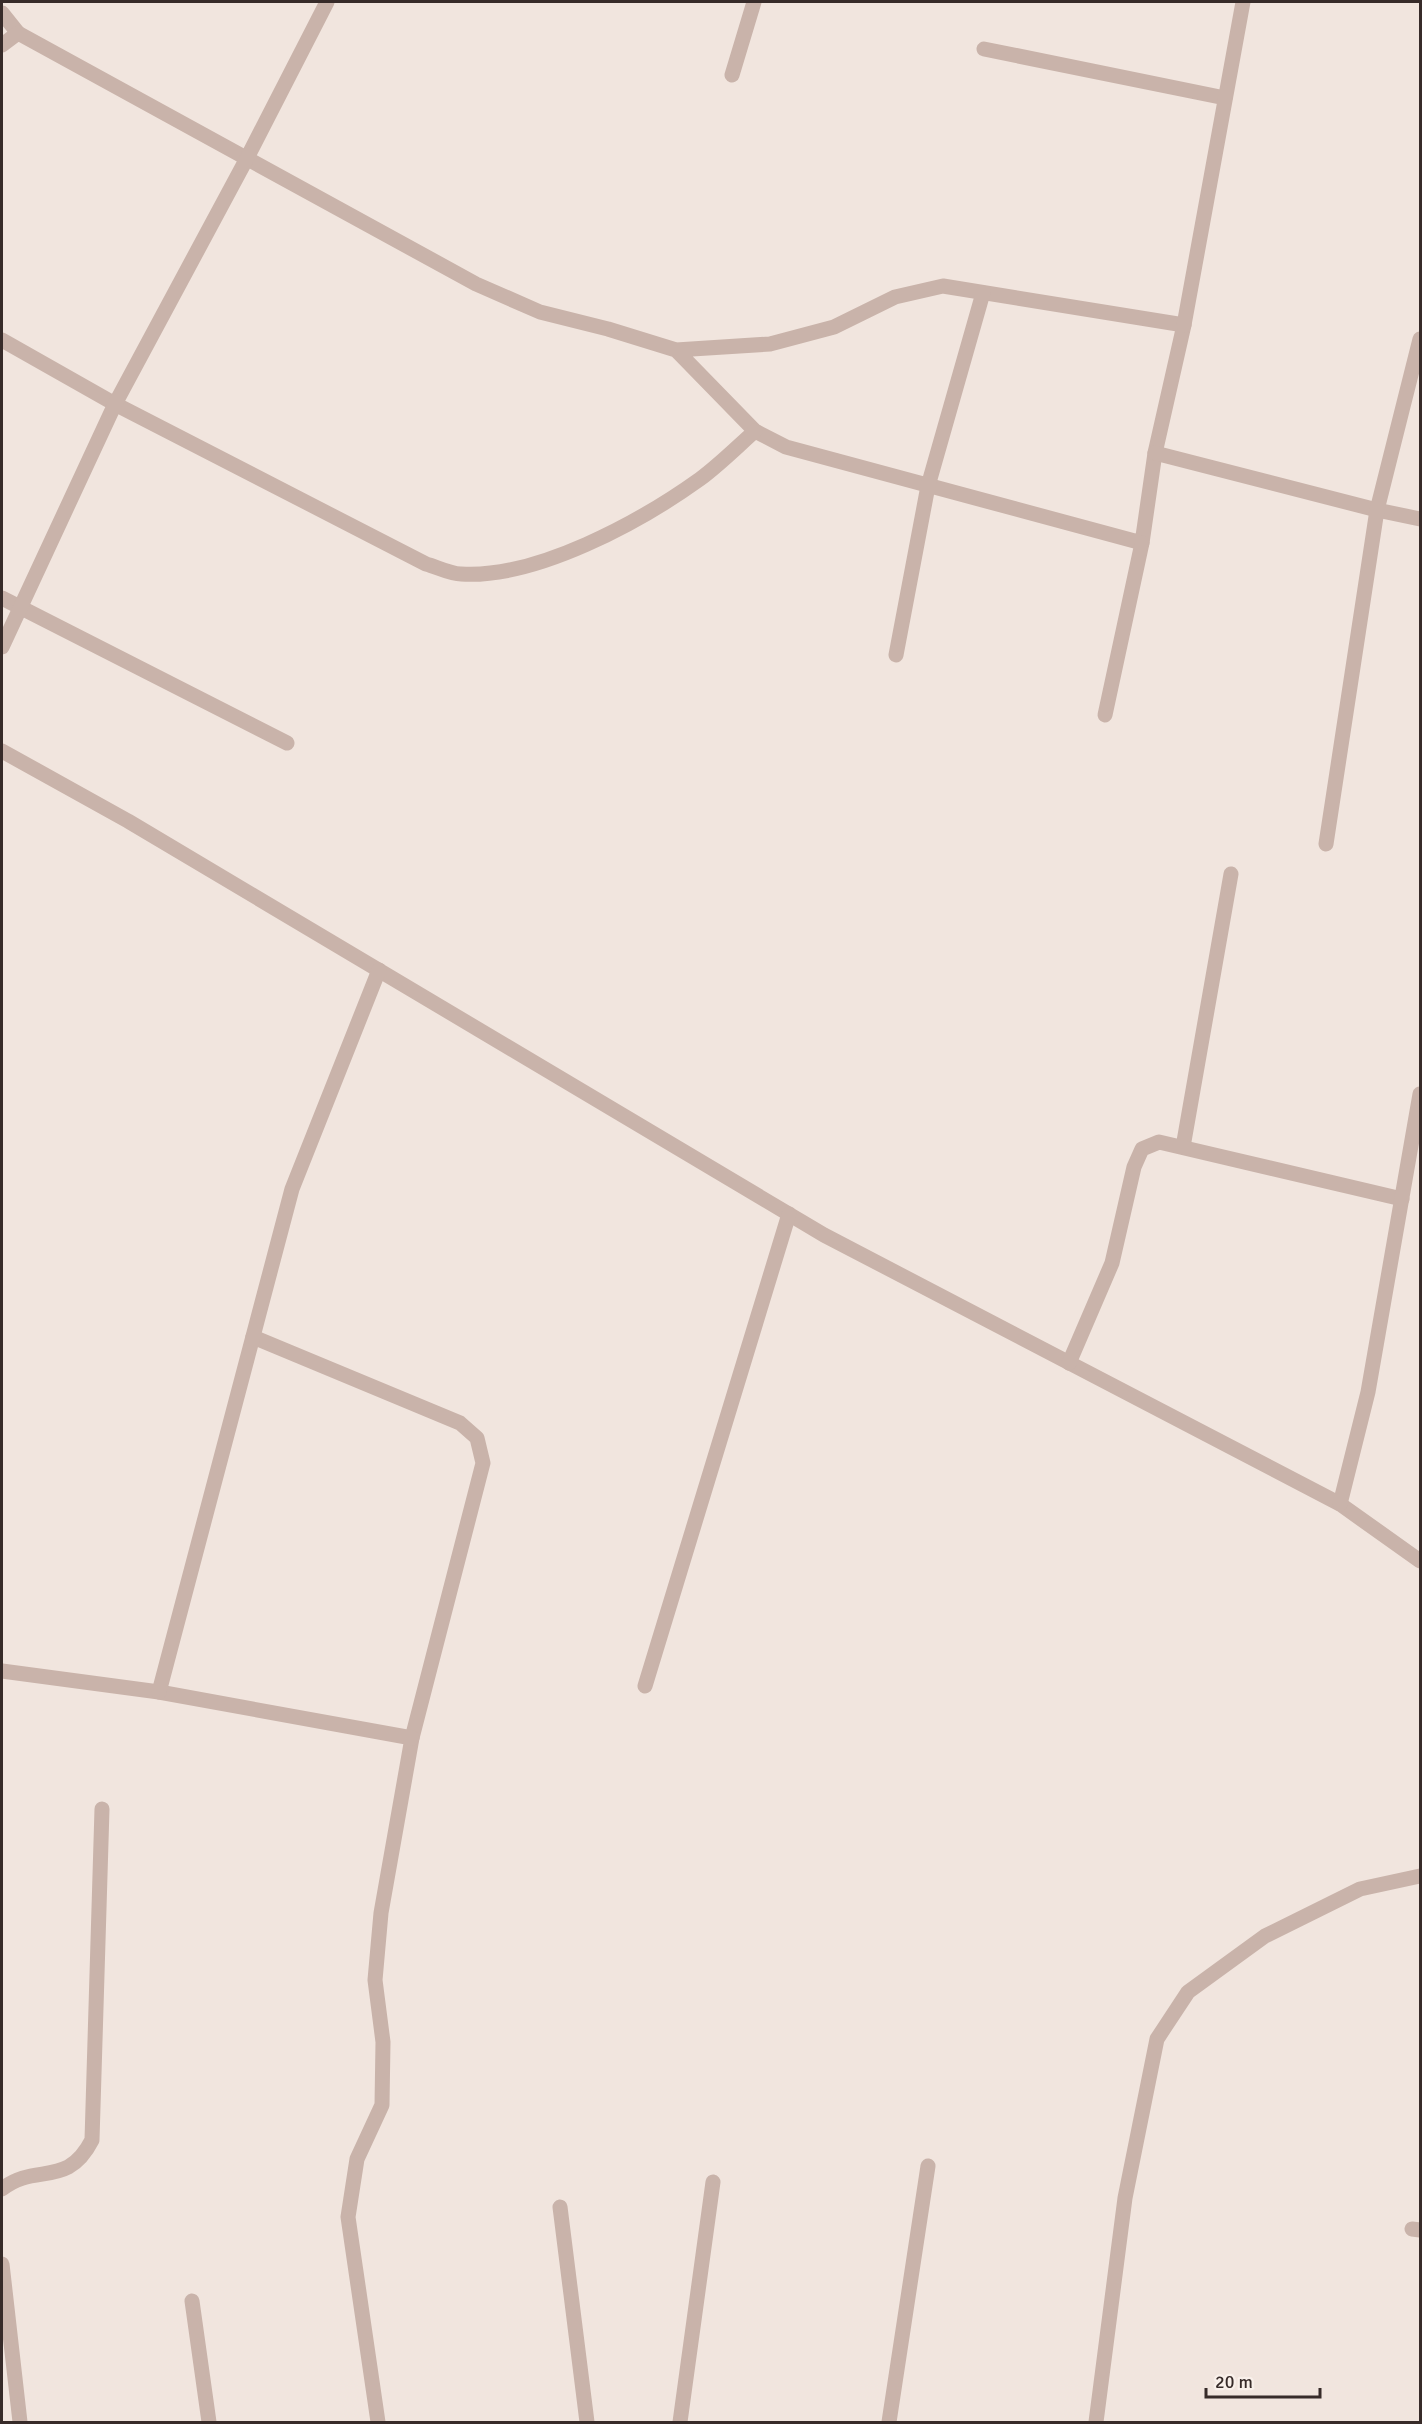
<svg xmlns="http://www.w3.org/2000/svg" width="1422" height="2424" font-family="Signika,sans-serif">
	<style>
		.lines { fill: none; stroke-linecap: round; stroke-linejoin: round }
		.street { stroke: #c9b3aa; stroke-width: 15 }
	</style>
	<rect width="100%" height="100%" fill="#f1e5de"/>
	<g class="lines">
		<!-- street -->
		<g class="street">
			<path d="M2,13L18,33"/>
			<path d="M2,45L18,33L476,284L540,312L608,329L676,350L770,344L834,327L895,297L943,286L1184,325L1155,453L1142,543L786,447L755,431L676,350"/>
			<path d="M984,49L1225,98"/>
			<path d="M732,75L754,2"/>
			<path d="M1184,325L1243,2"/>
			<path d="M2,340L115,404L426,564C437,567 450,574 461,574C536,579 640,522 700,479C719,465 737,447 755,431"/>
			<path d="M1155,453L1377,510L1420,519"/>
			<path d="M2,598L287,743"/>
			<path d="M2,647L115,404L246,160L327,2"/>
			<path d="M896,655L928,486L983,293"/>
			<path d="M1105,715L1142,543"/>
			<path d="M2,751L128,821L824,1235L1340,1504L1420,1561"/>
			<path d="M1326,844L1377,510L1420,339"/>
			<path d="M1183,1147L1231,874"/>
			<path d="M253,1337L460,1423L477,1438L483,1463L412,1738L381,1913L375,1980L383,2042L382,2105L357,2159L348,2217L378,2422"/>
			<path d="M1069,1363L1112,1263L1134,1167L1142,1149L1159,1142L1402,1199"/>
			<path d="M1340,1504L1368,1392L1420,1094"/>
			<path d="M2,1671L159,1692L412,1738"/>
			<path d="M645,1686L789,1214"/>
			<path d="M159,1692L292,1189L379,970"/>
			<path d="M2,2189C36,2162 67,2189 92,2140L102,1809"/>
			<path d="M560,2207L587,2422"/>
			<path d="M1412,2229L1420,2230"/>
			<path d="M2,2264L20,2422"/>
			<path d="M192,2301L209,2422"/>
			<path d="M680,2422L713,2182"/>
			<path d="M889,2422L928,2166"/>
			<path d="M1096,2422L1125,2198L1157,2039L1188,1992L1265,1936L1360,1889L1420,1876"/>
		</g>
	</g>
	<!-- border -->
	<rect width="1422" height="2424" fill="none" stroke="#372b29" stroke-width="6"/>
	<!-- scale -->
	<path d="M1206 2388v9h114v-9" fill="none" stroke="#372b29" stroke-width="3"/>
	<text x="1215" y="2388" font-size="18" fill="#372b29" stroke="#f9f0ea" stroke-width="4.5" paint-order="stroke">20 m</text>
</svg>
